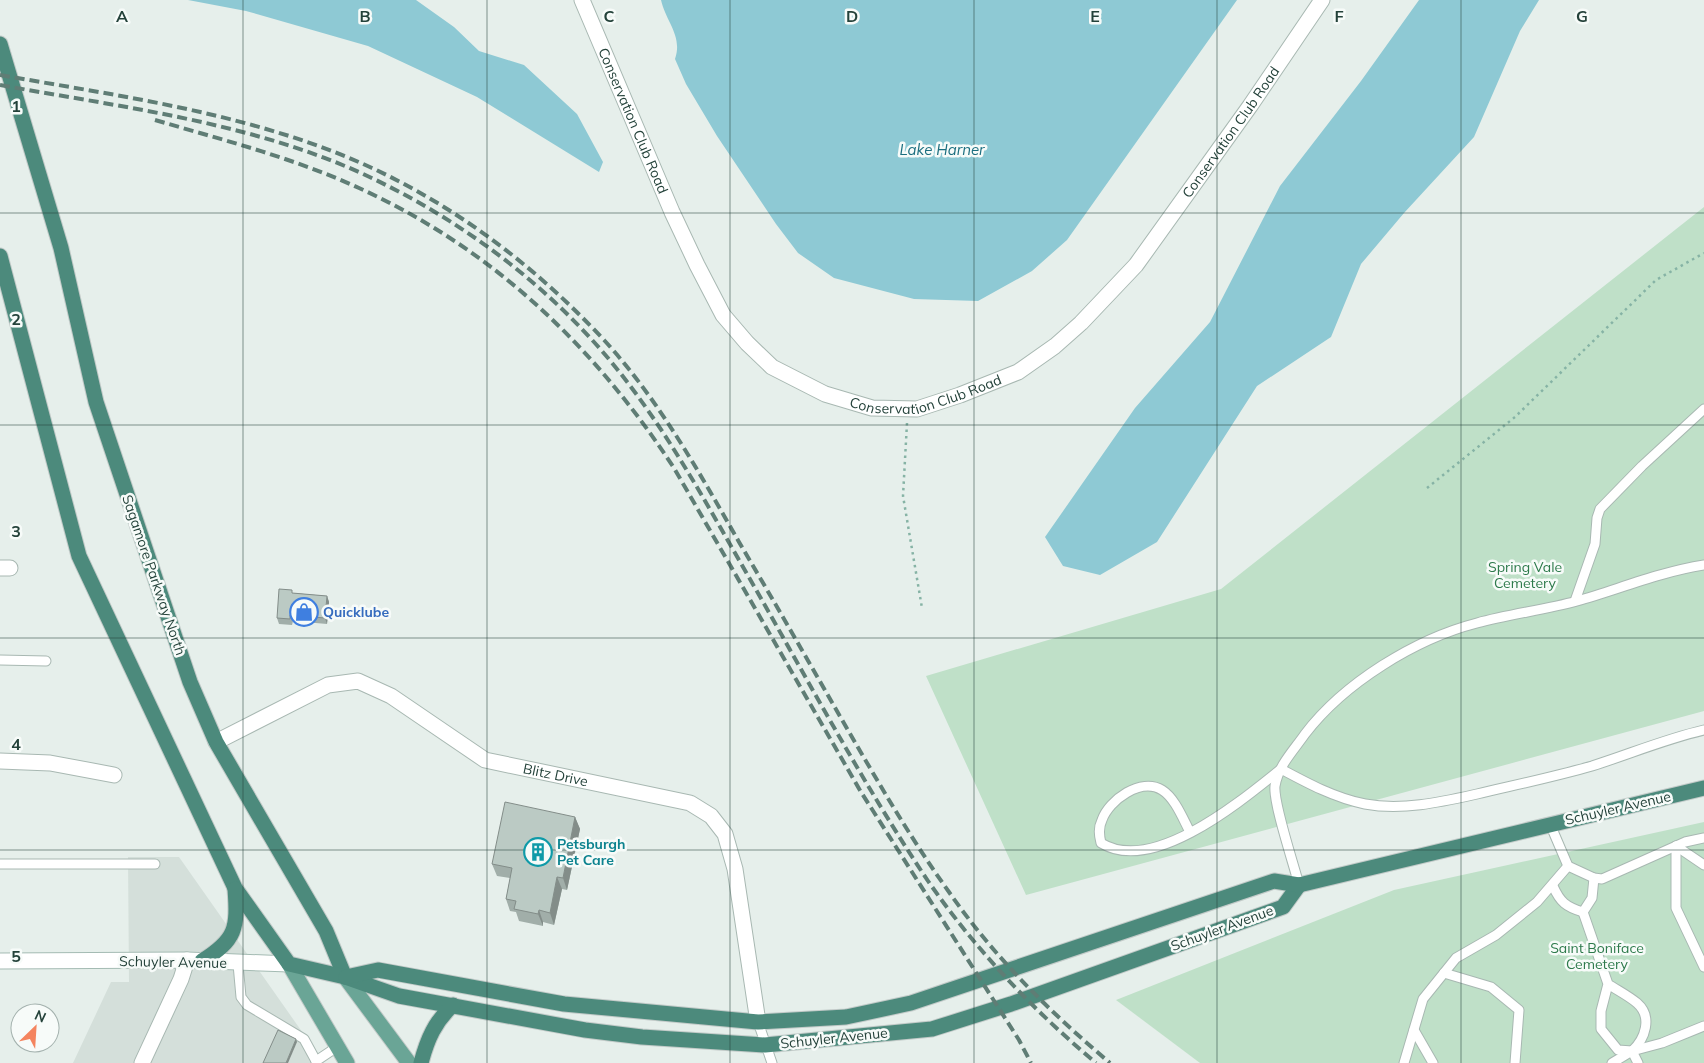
<svg xmlns="http://www.w3.org/2000/svg" width="1704" height="1063" font-family="Mulish,sans-serif">
	<style>
		.built { fill: #d4dfda }
		.green { fill: #bfe0c8 }
		.water { fill: #8ec9d4 }
		.lines { fill: none; stroke-linecap: round; stroke-linejoin: round }
		.service-casing { stroke: #a8b8b2; stroke-width: 11 }
		.minor-casing { stroke: #a8b8b2; stroke-width: 17 }
		.secondary-casing { stroke: #a4bbb3; stroke-width: 17 }
		.primary-casing { stroke: #c2cac8; stroke-width: 17 }
		.trunk-casing { stroke: #c2cac8; stroke-width: 17 }
		.path { stroke: #86b3a5; stroke-width: 2.5; stroke-dasharray: 2.5 4; stroke-linecap: butt }
		.service { stroke: #fff; stroke-width: 9 }
		.minor { stroke: #fff; stroke-width: 15 }
		.secondary { stroke: #fff; stroke-width: 15 }
		.primary { stroke: #6aa596; stroke-width: 15 }
		.trunk { stroke: #4c8a7c; stroke-width: 15 }
		.rail { stroke: #5f7d75; stroke-width: 4; stroke-dasharray: 10 5; stroke-linecap: butt }
		.wall { fill: #a1aea9 }
		.shaded-wall { fill: #838d89 }
		.building { fill: #bbcac4; stroke: #838d89 }
		.grid { fill: none; stroke: #24423a; stroke-width: 1; stroke-opacity: 0.55 }
		.labels { text-anchor: middle; stroke-width: 5; stroke-linejoin: round; paint-order: stroke }
		.street-label { font-size: 14px; fill: #24423a; stroke: #f7fbf9 }
		.park-label { font-size: 14px; fill: #2d7a4b; stroke: #f7fbf9 }
		.shop-label { font-size: 14px; font-weight: bold; fill: #366cbe; stroke: #f7fbf9; text-anchor: start }
		.culture-label { font-size: 14px; font-weight: bold; fill: #0d838f; stroke: #f7fbf9; text-anchor: start }
		.water-label { font-size: 15px; font-style: italic; fill: #1c6f80; stroke: #f7fbf9 }
		.grid-label { font-size: 16px; text-anchor: middle; font-weight: bold; fill: #24423a; stroke: #f7fbf9; stroke-width: 5; stroke-linejoin: round; paint-order: stroke }
	</style>
	<rect width="100%" height="100%" fill="#e6efeb"/>
	<!-- built -->
	<path class="built" d="M128,857H179L324,1063H73L111,982H129Z"/>
	<!-- green -->
	<g class="green">
		<path d="M1704,207V711L1026,895L926,676L1221,589Z"/>
		<path d="M1704,822V1063H1200L1116,1000L1394,890Z"/>
	</g>
	<!-- water -->
	<g class="water">
		<path d="M188,0H416L454,27L479,51L524,65L577,114L603,162L599,172L477,97L368,46L246,11Z"/>
		<path d="M661,0H1237L1067,240L1032,271L978,301L914,299L834,278L798,253L776,224L717,136L686,84L675,59C683,36 666,22 661,0Z"/>
		<path d="M1419,0H1539L1520,31L1474,137L1404,213L1361,264L1331,337L1257,386L1157,542L1100,575L1063,566L1045,537L1135,408L1210,322L1280,186L1361,81Z"/>
	</g>
	<g class="lines">
		<defs>
			<g id="service">
				<path d="M1575,601L1595,544L1597,518L1600,509L1642,466L1704,409"/>
				<path d="M0,660L46,661"/>
				<path d="M1550,824L1568,866L1594,878L1602,879L1685,842L1704,838"/>
				<path d="M1190,832C1183,819 1175,798 1162,790C1141,777 1109,800 1102,820C1098,828 1099,835 1101,843C1153,875 1241,801 1281,769C1307,783 1335,798 1365,804C1402,811 1441,802 1477,794C1515,785 1554,777 1592,766C1630,754 1665,739 1704,730"/>
				<path d="M1676,846V908L1704,967"/>
				<path d="M1676,846L1704,865"/>
				<path d="M0,864H155"/>
				<path d="M1299,885C1294,865 1273,803 1275,786C1278,766 1294,750 1305,734C1344,683 1415,639 1477,623C1510,614 1544,610 1577,601C1619,589 1660,572 1704,565"/>
				<path d="M1553,886C1560,902 1566,907 1583,912L1592,898L1594,878"/>
				<path d="M1583,912L1608,984L1601,1011V1029L1618,1050L1632,1051C1645,1039 1653,1017 1637,1003C1629,996 1617,990 1608,984"/>
				<path d="M238,964L241,997L247,1005L304,1039L316,1061"/>
				<path d="M1444,973L1491,987L1519,1010L1515,1063"/>
				<path d="M758,1022L772,1063"/>
				<path d="M1414,1030L1433,1063"/>
				<path d="M1632,1051L1638,1063"/>
				<path d="M317,1063L316,1061L337,1047"/>
				<path d="M1404,1063L1423,999L1456,958L1496,935L1537,902L1568,866"/>
				<path d="M1612,1063L1632,1051L1662,1043L1704,1026"/>
			</g>
			<g id="minor">
				<path id="s1" d="M582,0L672,212L697,265L723,315L747,343L772,367L825,394L872,408L917,409L960,395L1018,372L1055,346L1081,323L1136,265L1250,106L1322,0"/>
				<path d="M0,568H10"/>
				<path id="s2" d="M216,742L328,685L358,681L391,696L485,760L690,803L711,816L725,834L735,869L758,1022"/>
				<path d="M0,761L50,763L114,775"/>
				<path d="M142,1063L181,979L187,960"/>
			</g>
			<path id="secondary" d="M0,961L187,960L289,964"/>
			<g id="primary">
				<path d="M289,964L347,1063"/>
				<path d="M345,977L409,1063"/>
			</g>
			<g id="trunk">
				<path d="M0,44L61,248L96,402L190,682L216,742L326,931L345,977"/>
				<path d="M0,256L79,556L235,888L289,964L345,977L399,996L585,1030L642,1037L765,1045L932,1029L1011,1004L1283,907L1299,885"/>
				<path d="M202,961C236,940 238,928 235,889"/>
				<path d="M346,977L378,970L564,1004L758,1022L846,1017L911,1003L1274,881L1299,885L1704,788"/>
				<path d="M421,1063C427,1040 435,1021 453,1005"/>
			</g>
		</defs>
		<!-- service casing -->
		<use href="#service" class="service-casing"/>
		<!-- minor casing -->
		<use href="#minor" class="minor-casing"/>
		<!-- secondary casing -->
		<use href="#secondary" class="secondary-casing"/>
		<!-- primary casing -->
		<use href="#primary" class="primary-casing"/>
		<!-- trunk casing -->
		<use href="#trunk" class="trunk-casing"/>
		<!-- path -->
		<g class="path">
			<path d="M907,423L903,496L922,608"/>
			<path d="M1427,488L1515,417L1656,280L1704,253"/>
		</g>
		<!-- service -->
		<use href="#service" class="service"/>
		<!-- minor -->
		<use href="#minor" class="minor"/>
		<!-- secondary -->
		<use href="#secondary" class="secondary"/>
		<!-- primary -->
		<use href="#primary" class="primary"/>
		<!-- trunk -->
		<use href="#trunk" class="trunk"/>
		<!-- rail -->
		<g class="rail">
			<path d="M0,75C125,97 255,114 372,168C460,209 538,269 604,340C659,400 699,472 739,542C775,603 810,664 845,725C878,782 911,839 949,892C994,957 1050,1012 1110,1063"/>
			<path d="M0,85C121,107 248,122 361,173C455,216 541,279 608,358C660,420 699,490 739,560C801,667 859,778 928,881C975,949 1033,1010 1096,1063"/>
			<path d="M155,120C223,140 294,158 359,188C493,249 594,346 674,468L861,792L1019,1040L1031,1063"/>
		</g>
	</g>
	<!-- wall -->
	<g class="wall">
		<path d="M294,593L327,596L329,602L327,624L293,621L292,625L279,624L277,618Z"/>
		<path d="M575,817L580,829L567,890L562,889L554,925L543,922V926L519,921L516,912L510,911L506,899L510,878L497,876L492,864Z"/>
	</g>
	<!-- shaded-wall -->
	<g class="shaded-wall">
		<path d="M327,596L329,602L327,624L325,618Z"/>
		<path d="M575,817L580,829L567,890L563,878Z"/>
		<path d="M557,877L562,889L554,925L550,913Z"/>
		<path d="M539,910L543,922V926L538,914Z"/>
		<path d="M296,1039L297,1042L288,1063H286Z"/>
	</g>
	<!-- building -->
	<g class="building">
		<path d="M279,589L292,590V593L327,596L325,618L290,615V619L277,618Z"/>
		<path d="M505,802L575,817L563,878L557,877L550,913L539,910L538,914L514,909L516,901L506,899L512,868L492,864Z"/>
		<path d="M278,1030L296,1039L286,1063H263Z"/>
	</g>
	<!-- grid -->
	<path class="grid" d="M243,0V1063M487,0V1063M730,0V1063M974,0V1063M1217,0V1063M1461,0V1063M0,213H1704M0,425H1704M0,638H1704M0,850H1704"/>
	<!-- icons -->
	<defs>
		<symbol id="shop-ring" viewBox="-11 -11 22 22"><circle r="9.5" fill="#f7fbf9" stroke="#3f7fe0" stroke-width="1.5"/><path d="M-5-2.5h2.3a2.7 3.5 0 0 1 5.4 0H5L5.5 6h-11ZM-1.5-2.5h3a1.5 2.3 0 0 0-3 0Z" fill="#3f7fe0"/></symbol>
		<symbol id="building-ring" viewBox="-11 -11 22 22"><circle r="9.5" fill="#f7fbf9" stroke="#0f9aa8" stroke-width="1.5"/><path d="M-4-6H4V6H1V3H-1V6H-4ZM-2.5-4.3h1.7v1.8h-1.7ZM.8-4.3h1.7v1.8H.8ZM-2.5-1h1.7V.8h-1.7ZM.8-1h1.7V.8H.8Z" fill="#0f9aa8"/></symbol>
	</defs>
	<g fill-rule="evenodd">
		<use href="#shop-ring" x="288" y="596" width="32" height="32"/>
		<use href="#building-ring" x="522" y="836" width="32" height="32"/>
	</g>
	<g class="labels">
		<!-- street labels -->
		<g class="street-label">
			<text dy="5" stroke="none"><textPath href="#s1" startOffset="131">Conservation Club Road</textPath></text>
			<text dy="5" stroke="none"><textPath href="#s1" startOffset="1001">Conservation Club Road</textPath></text>
			<text dy="5" stroke="none"><textPath href="#s1" startOffset="581">Conservation Club Road</textPath></text>
			<text transform="translate(154 575) rotate(71)" y="5">Sagamore Parkway North</text>
			<text dy="5" stroke="none"><textPath href="#s2" startOffset="378">Blitz Drive</textPath></text>
			<text transform="translate(1618 808) rotate(-13)" y="5">Schuyler Avenue</text>
			<text transform="translate(1222 928) rotate(-20)" y="5">Schuyler Avenue</text>
			<text transform="translate(173 962) rotate(1)" y="5">Schuyler Avenue</text>
			<text transform="translate(834 1038) rotate(-6)" y="5">Schuyler Avenue</text>
		</g>
		<!-- park labels -->
		<g class="park-label">
			<text x="1525" y="572">Spring Vale<tspan x="1525" dy="16">Cemetery</tspan></text>
			<text x="1597" y="953">Saint Boniface<tspan x="1597" dy="16">Cemetery</tspan></text>
		</g>
		<!-- shop labels -->
		<g class="shop-label">
			<text x="323" y="617">Quicklube</text>
		</g>
		<!-- culture labels -->
		<g class="culture-label">
			<text x="557" y="849">Petsburgh<tspan x="557" dy="16">Pet Care</tspan></text>
		</g>
		<!-- water labels -->
		<g class="water-label">
			<text x="942" y="155">Lake Harner</text>
		</g>
	</g>
	<g class="grid-label">
		<text x="122" y="22">A</text>
		<text x="365" y="22">B</text>
		<text x="609" y="22">C</text>
		<text x="852" y="22">D</text>
		<text x="1095" y="22">E</text>
		<text x="1339" y="22">F</text>
		<text x="1582" y="22">G</text>
		<text x="16" y="112">1</text>
		<text x="16" y="325">2</text>
		<text x="16" y="537">3</text>
		<text x="16" y="750">4</text>
		<text x="16" y="962">5</text>
	</g>
	<!-- north arrow -->
	<g transform="translate(35 1028) rotate(25)"><circle r="24" fill="#f7fbf9" stroke="#a3b1ad"/>
	<path d="M0-4L9 19L0 12L-9 19Z" fill="#f4845f"/>
	<text y="-8" font-size="14" font-weight="bold" text-anchor="middle" fill="#24423a">N</text>
	</g>
</svg>
